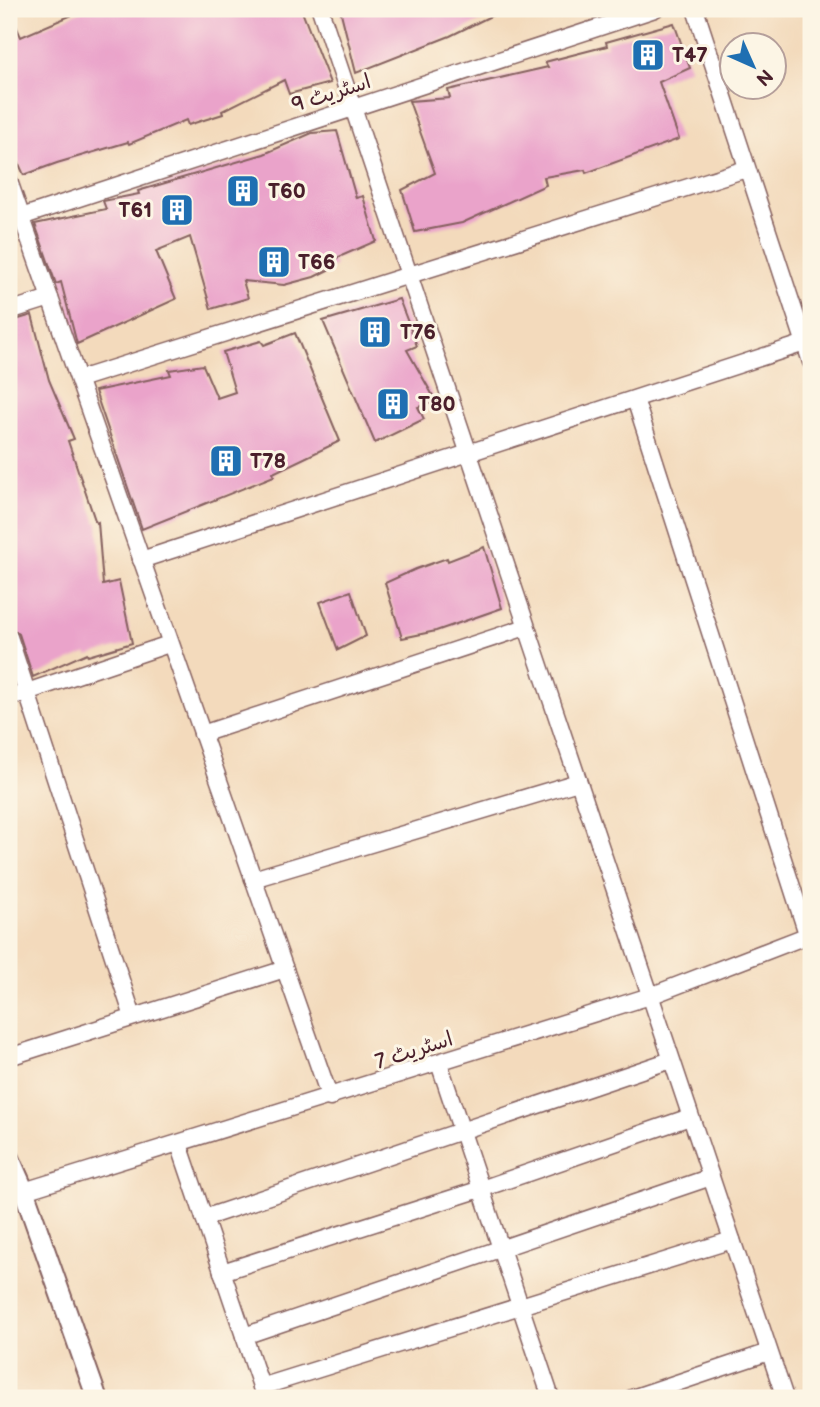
<svg xmlns="http://www.w3.org/2000/svg" width="820" height="1407" font-family="'Balsamiq Sans','Playpen Sans Arabic',sans-serif">
	<style>
		.building { fill: #eaa3ca }
		.lines { fill: none; stroke-linecap: round; stroke-linejoin: round }
		.minor-casing { stroke: #85605e; stroke-width: 19 }
		.tertiary-casing { stroke: #85605e; stroke-width: 23 }
		.minor { stroke: #fff; stroke-width: 16 }
		.tertiary { stroke: #fff; stroke-width: 19 }
		.labels { text-anchor: middle; stroke-width: 6; stroke-linejoin: round; paint-order: stroke }
		.poi-label { font-size: 21px; font-weight: bold; fill: #4a1f2b; stroke: #fcf5e5; text-anchor: start }
		.street-label { font-size: 21px; fill: #4a1f2b; stroke: #fcf5e5 }
	</style>
	<rect width="100%" height="100%" fill="#fcf5e5"/>
	<filter id="ink" filterUnits="userSpaceOnUse"><feTurbulence type="fractalNoise" baseFrequency=".0143" numOctaves="2"/><feDisplacementMap in="SourceGraphic" scale="14" xChannelSelector="R" yChannelSelector="G"/><feConvolveMatrix kernelMatrix="1 2 1 2 8 2 1 2 1" color-interpolation-filters="sRGB"/></filter>
	<filter id="wash" filterUnits="userSpaceOnUse"><feTurbulence type="fractalNoise" baseFrequency=".00686" numOctaves="4" result="noise"/><feDisplacementMap in="SourceGraphic" scale="28" xChannelSelector="R" yChannelSelector="G"/><feGaussianBlur stdDeviation="1.57" result="paint"/><feColorMatrix in="noise" values="0 0 0 0 0 0 0 0 0 0 0 0 0 0 0 0 0 1.4 0 .05"/><feComposite in="paint" operator="in"/></filter>
	<g filter="url(#wash)">
		<rect width="100%" height="100%" fill="#f3dabc"/>
		<g id="blocks">
			<!-- building -->
			<g class="building">
				<path d="M86,9H301L330,83L289,94L284,80L222,111L223,114L188,125L186,120L129,144L128,142L57,163L24,175L9,142V127L17,125L9,106V10L21,37Z"/>
				<path d="M340,9H505L450,36L356,73Z"/>
				<path d="M674,23L690,68L659,82L679,139L586,173L585,170L544,177L546,185L462,223L415,232L402,190L435,173L409,101L450,98L448,90L548,67L545,62L607,46L606,42Z"/>
				<path d="M337,131L356,198L363,196L376,241L332,260L336,266L314,277L284,285L243,281L248,298L211,309L190,237L156,251L176,299L77,344L61,282L56,284L35,224L106,209L103,201L139,194L138,191L264,154L312,133Z"/>
				<path d="M399,299L417,346L407,350L436,401L418,407L424,419L375,443L323,321Z"/>
				<path d="M32,315L49,380L74,439L68,441L96,523L98,522L103,585L119,581L132,643L88,656L87,653L33,677L19,634L9,627V322Z"/>
				<path d="M295,333L340,441L273,473L274,476L142,529L95,391L171,375L169,370L203,365L217,398L235,392L223,352L261,341L264,345Z"/>
				<path d="M484,547L502,608L436,631L402,638L385,583L416,569L447,558L448,561Z"/>
				<path d="M351,591L366,636L338,650L320,602Z"/>
			</g>
		</g>
	</g>
	<g filter="url(#ink)">
		<use href="#blocks" fill-opacity="0" stroke="#85605e" stroke-width="2"/>
		<g class="lines">
			<defs>
				<g id="minor">
					<path d="M320,9L785,1398"/>
					<path d="M695,9L811,362"/>
					<path d="M9,181L330,1098"/>
					<path d="M21,217L655,9"/>
					<path d="M9,311L50,298"/>
					<path d="M79,379L746,169"/>
					<path d="M635,399L810,943"/>
					<path d="M141,560L811,341"/>
					<path d="M9,637L133,1017"/>
					<path d="M9,698L169,644"/>
					<path d="M202,734L526,627"/>
					<path d="M253,879L578,782"/>
					<path d="M9,1057L285,969"/>
					<path d="M439,1063L551,1398"/>
					<path d="M179,1144L265,1398"/>
					<path d="M24,1191L650,996L811,934"/>
					<path d="M204,1218L671,1060"/>
					<path d="M222,1272L481,1189L690,1117"/>
					<path d="M244,1336L711,1177"/>
					<path d="M261,1387L732,1240"/>
					<path d="M632,1398L769,1352"/>
				</g>
				<path id="tertiary" d="M9,1157L24,1191L97,1398"/>
			</defs>
			<!-- minor casing -->
			<use href="#minor" class="minor-casing"/>
			<!-- tertiary casing -->
			<use href="#tertiary" class="tertiary-casing"/>
			<!-- minor -->
			<use href="#minor" class="minor"/>
			<!-- tertiary -->
			<use href="#tertiary" class="tertiary"/>
		</g>
	</g>
	<!-- icons -->
	<defs>
		<symbol id="building-square" viewBox="-11 -11 22 22"><rect x="-9" y="-9" width="18" height="18" rx="4" fill="#1f6fb2" stroke="#fcf5e5"/><path d="M-4-6H4V6H1V3H-1V6H-4ZM-2.5-4.3h1.7v1.8h-1.7ZM.8-4.3h1.7v1.8H.8ZM-2.5-1h1.7V.8h-1.7ZM.8-1h1.7V.8H.8Z" fill="#fff"/></symbol>
	</defs>
	<g fill-rule="evenodd">
		<use href="#building-square" x="629" y="36" width="38" height="38"/>
		<use href="#building-square" x="224" y="172" width="38" height="38"/>
		<use href="#building-square" x="158" y="191" width="38" height="38"/>
		<use href="#building-square" x="255" y="243" width="38" height="38"/>
		<use href="#building-square" x="356" y="313" width="38" height="38"/>
		<use href="#building-square" x="374" y="385" width="38" height="38"/>
		<use href="#building-square" x="207" y="442" width="38" height="38"/>
	</g>
	<g class="labels">
		<!-- poi labels -->
		<g class="poi-label">
			<text x="672" y="62">T47</text>
			<text x="268" y="198">T60</text>
			<text x="152" y="217" text-anchor="end">T61</text>
			<text x="298" y="269">T66</text>
			<text x="400" y="339">T76</text>
			<text x="418" y="411">T80</text>
			<text x="250" y="468">T78</text>
		</g>
		<!-- street labels -->
		<g class="street-label">
			<text transform="translate(331 93) rotate(-18)" y="7">اسٹریٹ 9</text>
			<text transform="translate(414 1050) rotate(-18)" y="7">اسٹریٹ 7</text>
		</g>
	</g>
	<!-- margin -->
	<rect width="820" height="1407" fill="none" stroke="#fcf5e5" stroke-width="35"/>
	<!-- north arrow -->
	<g transform="translate(753 66) rotate(135)"><circle r="33" fill="#fcf5e5" stroke="#b59f9b" stroke-width="2"/>
	<path d="M0-5L12 26L0 18L-12 26Z" fill="#1f6fb2"/>
	<text y="-10" font-size="19" font-weight="bold" text-anchor="middle" fill="#4a1f2b">N</text>
	</g>
</svg>
